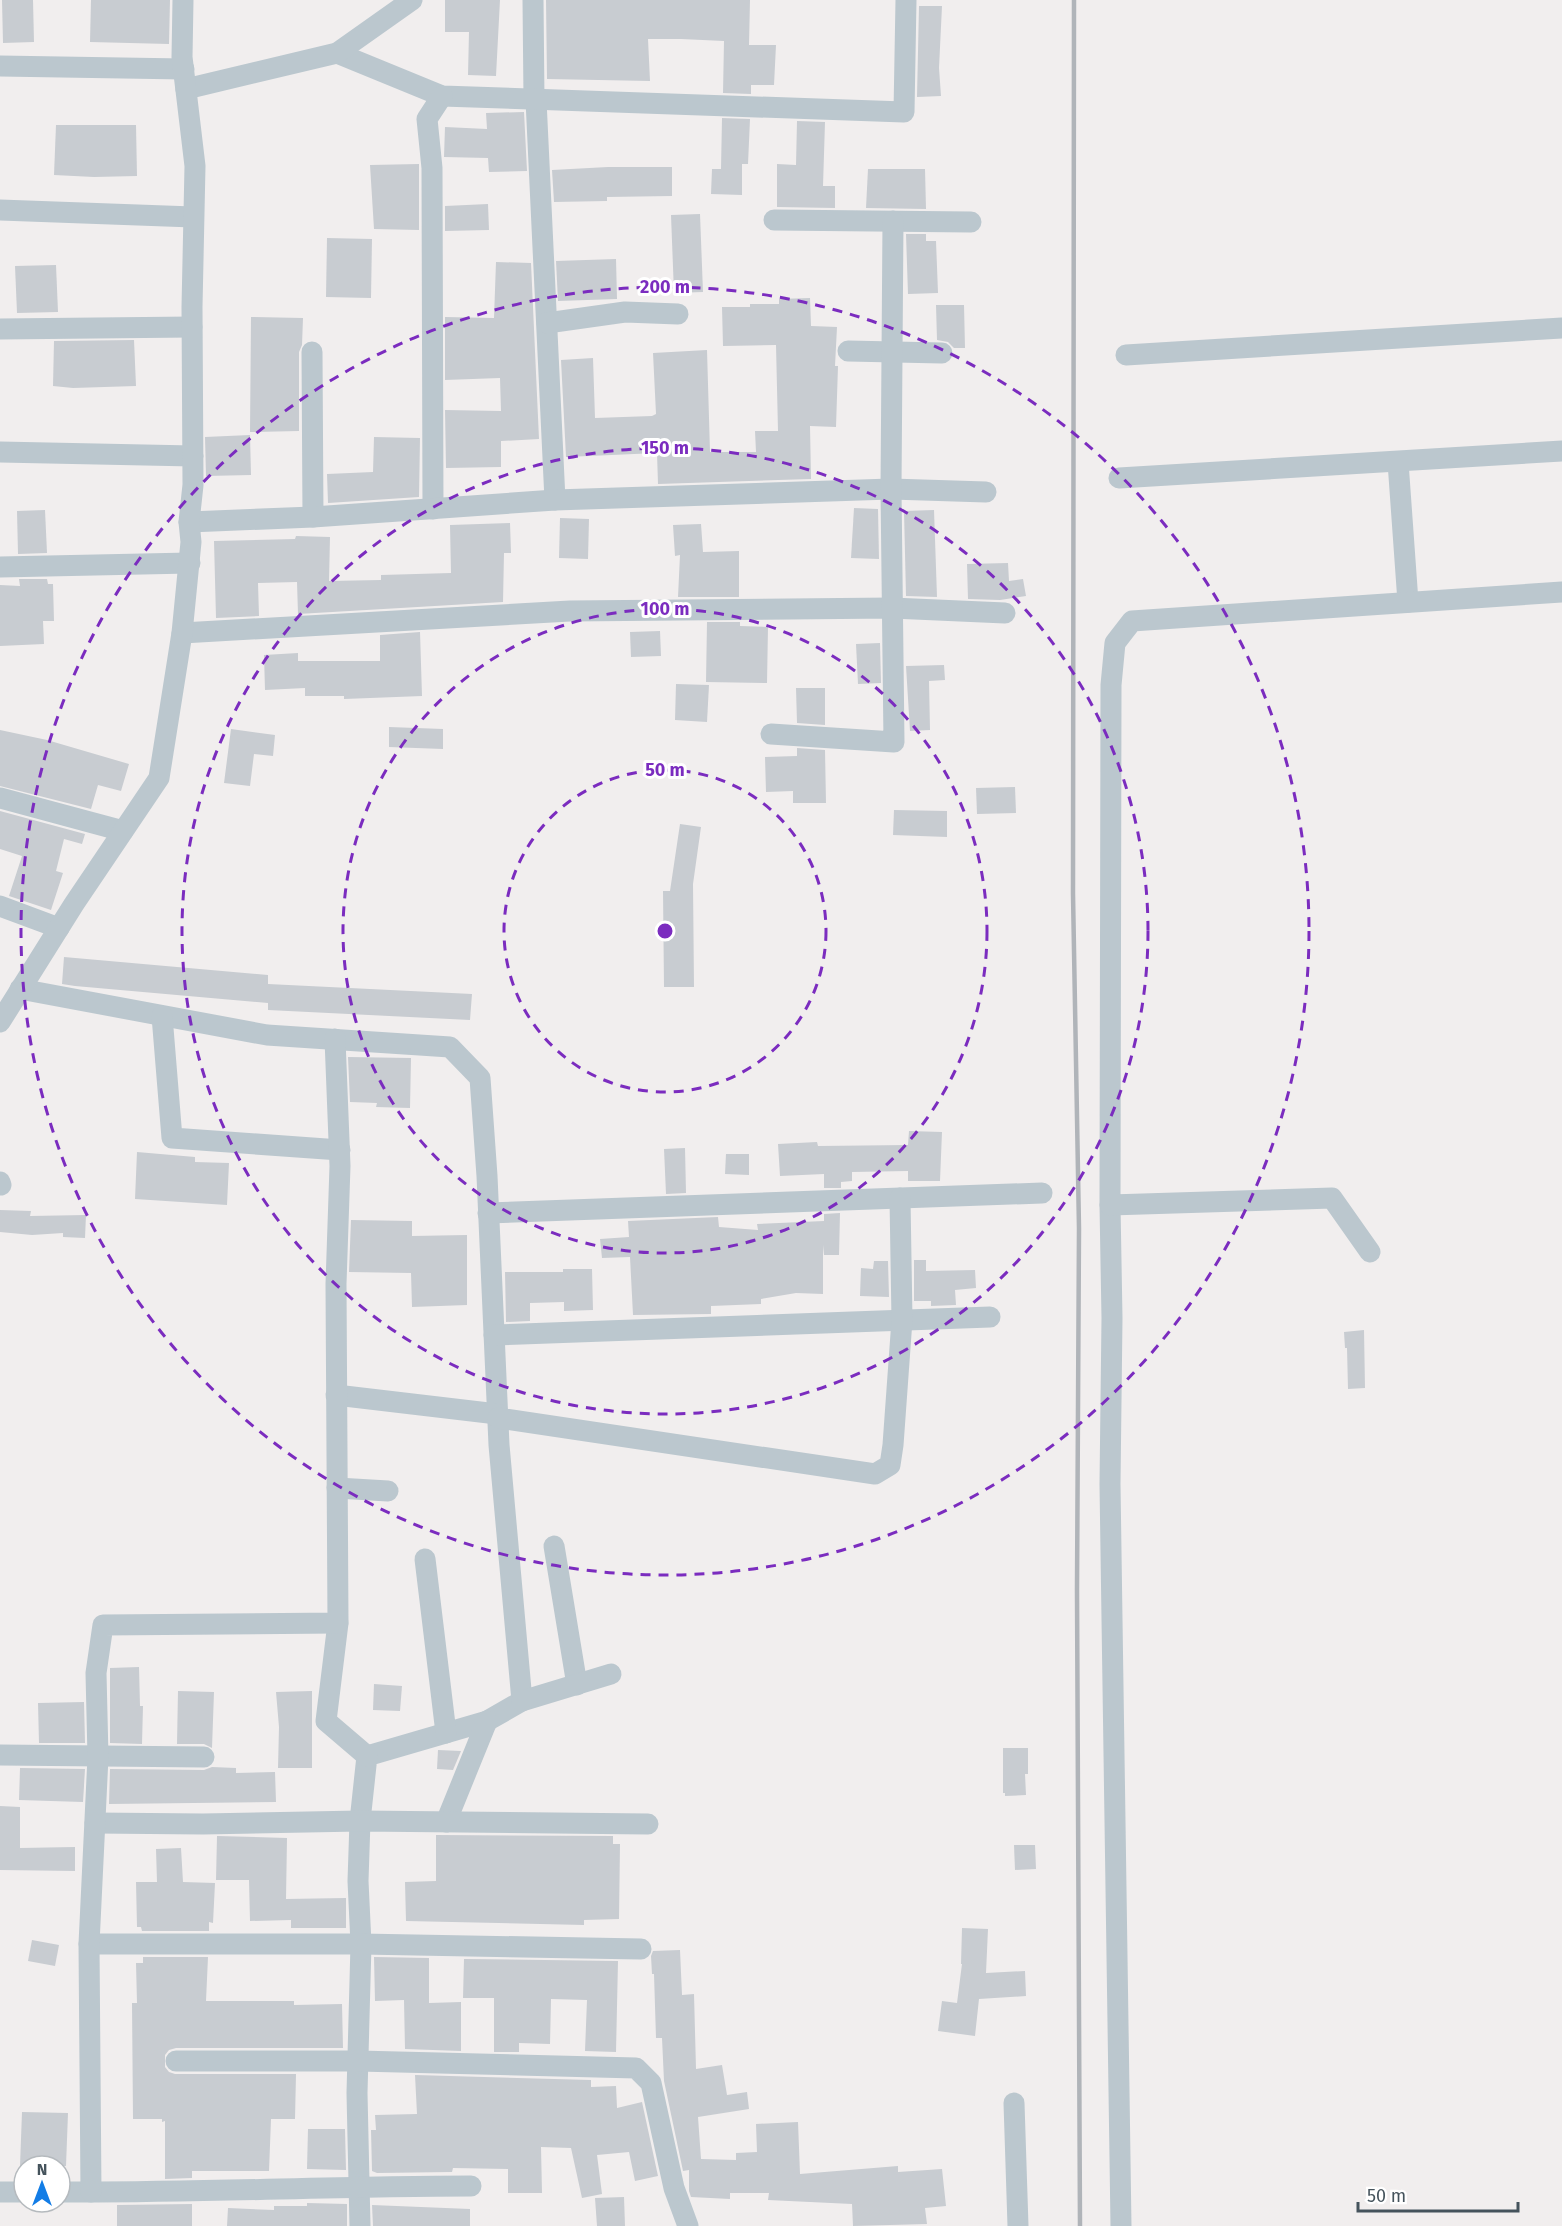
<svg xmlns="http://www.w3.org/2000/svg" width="1562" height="2226" font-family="'Fira Sans',sans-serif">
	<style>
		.building { fill: #c8ccd1 }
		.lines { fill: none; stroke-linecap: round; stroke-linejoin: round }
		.minor { stroke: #bbc7ce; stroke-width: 21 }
		.rail { stroke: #b0b4b9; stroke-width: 4.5 }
		.ring { fill: none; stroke: #7b2cbf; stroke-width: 3; stroke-dasharray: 10 8 }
		.centre { fill: #7b2cbf; stroke: #fff; stroke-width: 3 }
		.ring-label { font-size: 18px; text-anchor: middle; font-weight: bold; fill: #7b2cbf; stroke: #fff; stroke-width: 6; stroke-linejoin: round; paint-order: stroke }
	</style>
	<rect width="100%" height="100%" fill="#f1eeee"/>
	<!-- building -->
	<g class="building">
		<path d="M2,0H33L34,42L3,43Z"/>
		<path d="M91,0H170L169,44L90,42Z"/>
		<path d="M445,0H500L496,76L468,75L469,32H445Z"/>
		<path d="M546,0H750L749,45H776L774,85H751V94L723,93L724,41L681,39H648L650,81L547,79Z"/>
		<path d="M919,6H942L939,68L941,96L917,97Z"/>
		<path d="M524,112L527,171L489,172L488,158L444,157L445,127L487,129L486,113Z"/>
		<path d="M722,118L750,119L748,164H742V195L711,194L712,169H721Z"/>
		<path d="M797,121L825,122L823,186H835V208L777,207V164L796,165Z"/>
		<path d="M56,125H136L137,176L94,177L54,175Z"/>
		<path d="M419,164V230L374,229L370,165Z"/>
		<path d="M608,167H672V196L607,197V201L554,202L552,170Z"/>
		<path d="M868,169H925L926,209L866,208Z"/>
		<path d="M488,204L489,230L445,231V206Z"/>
		<path d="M700,214L703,292L674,293L671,215Z"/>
		<path d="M906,234H926V241H936L938,293L908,294Z"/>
		<path d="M327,238L372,239L371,298L326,297Z"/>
		<path d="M616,259L617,299L558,301L556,261Z"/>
		<path d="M496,262L531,263L539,439L501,441V467L446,468L445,410L501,411L500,378L445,380V317L494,318Z"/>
		<path d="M56,265L58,312L17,313L15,266Z"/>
		<path d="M810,298L811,326L837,327L835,366H838L836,427L810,426L811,479L658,484L657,453L566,457L561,360L593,358L595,418L652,416L656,414L653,353L707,350L710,452H756L755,431H778L776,345L723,346L722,307H750V304H779V299Z"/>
		<path d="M936,305H964L965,348H954L948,342L937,340Z"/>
		<path d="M251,317L303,318L302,345L299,352V431L250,432Z"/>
		<path d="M134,340L136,386L73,388L53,386L54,341Z"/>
		<path d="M250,435L251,475L206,476L205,437Z"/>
		<path d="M374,437L420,438L419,497L328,503L327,474L373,472Z"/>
		<path d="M854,508L878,509L879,559L851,558Z"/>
		<path d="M45,510L47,553L18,554L17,511Z"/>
		<path d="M934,510L937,597L906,596L904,511Z"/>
		<path d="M560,518L589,519L588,559L559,558Z"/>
		<path d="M510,523L511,553H504L503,602L298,614L297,582L258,583L259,616L216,618L214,541L295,539L296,536L330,537L329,581L381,580V575L451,573L450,525Z"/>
		<path d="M701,524L703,552L739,551V597H678L680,555L675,556L673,525Z"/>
		<path d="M1008,563L1009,581L1023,579L1026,596L1000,600L968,599L967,564Z"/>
		<path d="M19,579H47L48,584H53L54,621H43L44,644L0,646V585L20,586Z"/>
		<path d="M707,622H740V626L768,627L767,683L706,682Z"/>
		<path d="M660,631L661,656L631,657L630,632Z"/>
		<path d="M420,632L422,696L344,699V696H305V688L265,690L264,655L298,653V661H380V635Z"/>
		<path d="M880,643L881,683L858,684L856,644Z"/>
		<path d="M944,665L945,680L929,681L930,730L910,731L906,666Z"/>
		<path d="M676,684L709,685L707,722L675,720Z"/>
		<path d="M796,688H825V725L797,723Z"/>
		<path d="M389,727L443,729V749L389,747Z"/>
		<path d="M231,729L275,735L273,756L254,754L250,786L224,783Z"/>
		<path d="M0,730L47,740L129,764L121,791L98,785L91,809L0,786Z"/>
		<path d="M797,748L825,750L826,803H793V791L766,792L765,757L797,756Z"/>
		<path d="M1015,787L1016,813L977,814L976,788Z"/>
		<path d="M894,810L947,811V837L893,835Z"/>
		<path d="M0,811L85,834L82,844L64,839L56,871L63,873L51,910L9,896L22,856L0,849Z"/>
		<path d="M680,824L701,827L693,884L694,987H664L663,891H670Z"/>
		<path d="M64,957L268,975V984L472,994L470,1020L268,1010V1003L75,986L62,984Z"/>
		<path d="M348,1057L411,1058L410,1108L376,1107L377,1103L350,1102Z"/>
		<path d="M909,1131L942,1132L940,1181H908V1171L852,1172V1181L841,1182V1188H824V1174L780,1176L778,1144L817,1142L818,1146L908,1145Z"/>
		<path d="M685,1148L686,1193L666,1194L664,1149Z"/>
		<path d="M137,1152L195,1157V1162L229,1163L227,1205L135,1199Z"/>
		<path d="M726,1154H749V1175L725,1174Z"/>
		<path d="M0,1210L31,1211L30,1216L86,1215L85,1238L63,1237V1233L32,1235L0,1232Z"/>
		<path d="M840,1213L839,1255H824L823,1245V1294L796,1293L761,1299V1304L711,1306V1314L633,1315L630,1257L602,1258L600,1239L629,1237L628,1221L718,1217L719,1227L758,1230L757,1224L824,1221V1214Z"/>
		<path d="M351,1220L412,1221V1236L467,1235V1305L412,1307L411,1273L349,1272Z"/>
		<path d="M914,1260H926V1271L975,1270L976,1288L955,1290L956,1305L931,1306V1301H914Z"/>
		<path d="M874,1261H888L889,1297L860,1296L861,1268L873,1269Z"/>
		<path d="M563,1269H592L593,1310L564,1311V1302L530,1303V1321L506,1322L505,1272H563Z"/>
		<path d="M1364,1330L1365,1388L1348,1389L1347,1348H1345L1344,1332Z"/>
		<path d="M139,1667L140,1706H143L142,1744L110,1743V1668Z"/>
		<path d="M374,1684L402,1686L400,1711L373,1710Z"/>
		<path d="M178,1691L214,1692L212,1748L204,1744H177Z"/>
		<path d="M312,1691V1768H278L279,1727L276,1692Z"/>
		<path d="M84,1702L85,1743H39L38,1703Z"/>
		<path d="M1003,1748H1028V1774H1025L1026,1795L1005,1796V1793H1003Z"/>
		<path d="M438,1750L461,1751L453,1770L437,1769Z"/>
		<path d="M212,1767L236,1768V1773L275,1772L276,1802L109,1804L110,1769L204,1770Z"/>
		<path d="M20,1768L85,1769L83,1802L19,1800Z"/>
		<path d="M0,1806L20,1807V1848L75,1847V1871L0,1870Z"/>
		<path d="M436,1835L613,1836V1844H620L619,1919L584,1920V1925L406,1921L405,1882L436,1881Z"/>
		<path d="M217,1836L287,1838L286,1899L346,1898V1928H291V1920L250,1921L249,1880H216Z"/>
		<path d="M1014,1845H1035L1036,1869L1015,1870Z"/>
		<path d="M181,1848L183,1882L215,1883L213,1923L209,1922V1931H142L141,1927H137L136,1882H157L156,1849Z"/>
		<path d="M962,1928L988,1929L986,1973L1025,1971L1026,1996L979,1999L975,2036L938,2031L942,2001L957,2003L962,1964H961Z"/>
		<path d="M32,1940L59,1945L55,1966L28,1961Z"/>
		<path d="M680,1950L682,1995L694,1994L696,2069L722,2065L727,2095L747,2092L749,2109L698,2117L701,2159L736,2160V2153L757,2152L756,2124L798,2122L800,2174L898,2166V2172L942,2169L946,2206L925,2208L927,2224L853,2226L852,2204L768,2200L769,2193H730V2199L691,2197L689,2191V2170L683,2171L664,2081L662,2038H656L654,1974H652L651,1956L653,1951Z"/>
		<path d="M143,1957H208L206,2001H294V2005L342,2004L343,2048H176L169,2050L165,2055V2067L169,2072L175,2074H296L295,2119H271L269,2171H192V2178L165,2179V2121L162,2122V2119H133L132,2003H137L136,1963H143Z"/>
		<path d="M374,1957L429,1958V2003L461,2002V2051L405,2049L404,2000L375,2001Z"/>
		<path d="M464,1959L618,1961L616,2052L585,2051L587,2000L551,1999L550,2044L519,2043V2052H494V1998H463Z"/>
		<path d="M415,2075L591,2080V2087L616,2086L617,2108L642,2102L658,2176L635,2181L629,2152L597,2155L602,2194L582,2198L571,2148L541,2147L542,2193H508V2169L453,2168L452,2172L377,2173L372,2171L371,2130H376L375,2115L417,2114Z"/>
		<path d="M22,2112L68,2113L66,2166H20Z"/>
		<path d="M308,2129H345L346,2170L307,2169Z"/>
		<path d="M624,2197L625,2226H597L595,2198Z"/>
		<path d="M307,2203L347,2204V2226H227L228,2208L274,2210V2206H307Z"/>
		<path d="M192,2204V2226H117V2205Z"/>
		<path d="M372,2205L470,2209V2226H373Z"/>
	</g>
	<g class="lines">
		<!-- minor -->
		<g class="minor">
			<path d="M533,0L534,99L536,100L555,500"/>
			<path d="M337,53L442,96L904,112L906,0"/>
			<path d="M0,66L184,69"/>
			<path d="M186,89L337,53L412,0"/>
			<path d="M0,210L193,217"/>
			<path d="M774,220L971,222"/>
			<path d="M547,323L625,312L678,314"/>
			<path d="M0,329L192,327"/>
			<path d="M848,351L942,353"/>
			<path d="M312,352L313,517"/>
			<path d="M1126,355L1562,328"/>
			<path d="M0,452L193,456"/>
			<path d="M1398,462L1408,602"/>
			<path d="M1119,478L1562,451"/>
			<path d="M433,509L432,168L427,119L442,96"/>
			<path d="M189,522L313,517L555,500L891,489L986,492"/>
			<path d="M0,567L190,563"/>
			<path d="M182,633L570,611L892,608L1005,613"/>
			<path d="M771,734L894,742L891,489L893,221"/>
			<path d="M0,798L123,831"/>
			<path d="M0,906L59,928"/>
			<path d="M20,989L267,1035L450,1047L480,1078L487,1176L499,1445L522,1701L487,1721L367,1756L360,1821L358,1881L361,1944L357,2093L360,2226"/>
			<path d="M162,1016L172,1138L340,1150"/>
			<path d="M0,1022L74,904L159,778L182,633L191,542L189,522L193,485L192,307L195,166L182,57L183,0"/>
			<path d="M0,1182L1,1185"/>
			<path d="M1110,1205L1112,1318L1110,1484L1121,2226"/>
			<path d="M488,1213L1042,1193"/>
			<path d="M1370,1252L1332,1198L1110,1205L1111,685L1115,643L1132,621L1562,592"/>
			<path d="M494,1335L990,1317"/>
			<path d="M336,1395L497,1414"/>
			<path d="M498,1418L875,1474L890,1465L893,1445L902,1320L900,1198"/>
			<path d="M337,1488L388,1491"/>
			<path d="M554,1546L577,1685"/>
			<path d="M425,1559L446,1733"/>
			<path d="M338,1623L326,1721L367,1756"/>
			<path d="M522,1701L611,1674"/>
			<path d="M0,1755L204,1757"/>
			<path d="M446,1822L487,1721"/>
			<path d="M95,1823L203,1824L360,1821L648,1824"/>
			<path d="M89,1944H361L641,1949"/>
			<path d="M176,2061H358L636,2068L651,2083L674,2188L688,2226"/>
			<path d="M1014,2103L1018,2226"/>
			<path d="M0,2192H24"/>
			<path d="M60,2192C197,2193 334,2186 471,2186"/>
			<path d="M91,2192L89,1944L98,1757L96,1673L103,1625L338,1623L336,1284L340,1166L335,1039"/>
		</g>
		<!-- rail -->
		<path class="rail" d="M1074,0L1073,894L1079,1228L1077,1590L1080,2226"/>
	</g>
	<!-- distance rings -->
	<g class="ring">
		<circle cx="665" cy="931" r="161"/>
		<circle cx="665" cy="931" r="322"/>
		<circle cx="665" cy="931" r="483"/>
		<circle cx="665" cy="931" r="644"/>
	</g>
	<circle cx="665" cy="931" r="9" class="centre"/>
	<g class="ring-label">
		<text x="665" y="293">200 m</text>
		<text x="665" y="454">150 m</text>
		<text x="665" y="615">100 m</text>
		<text x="665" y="776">50 m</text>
	</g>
	<!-- north arrow -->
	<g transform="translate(42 2184)"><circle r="28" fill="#ffffff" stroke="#b5babe" stroke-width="1.5"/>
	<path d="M0-4.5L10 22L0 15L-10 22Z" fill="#137de6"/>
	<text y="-9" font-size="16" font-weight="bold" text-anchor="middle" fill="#45535c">N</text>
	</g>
	<!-- scale -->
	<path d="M1358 2202v9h160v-9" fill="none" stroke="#45535c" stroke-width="3"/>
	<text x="1367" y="2202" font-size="18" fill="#45535c" stroke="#ffffff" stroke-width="4.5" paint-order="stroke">50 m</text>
</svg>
